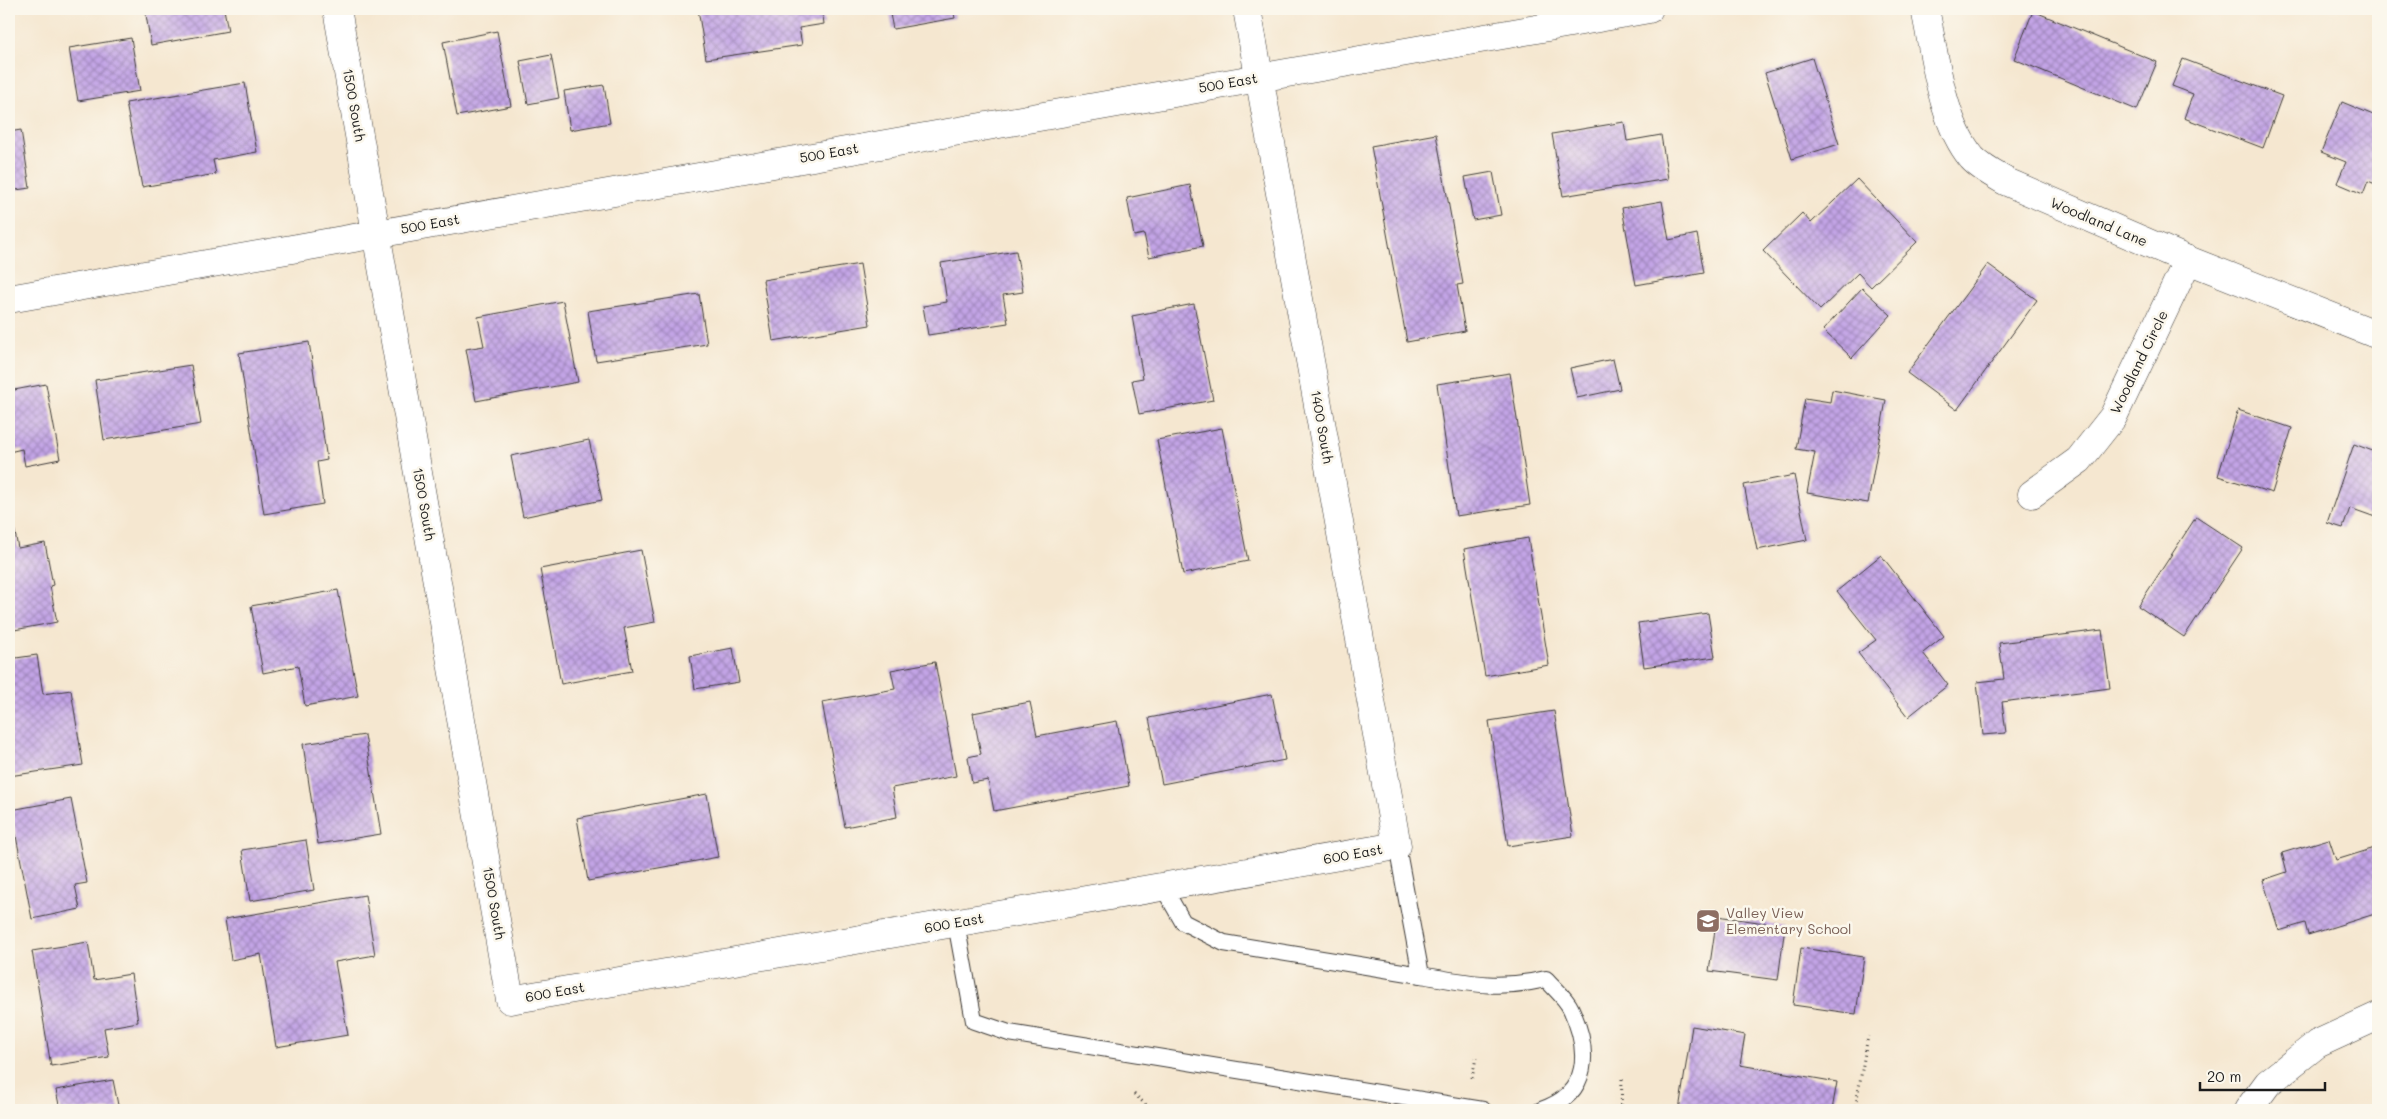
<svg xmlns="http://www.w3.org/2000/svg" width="2387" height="1119" font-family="Mali,sans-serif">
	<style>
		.building { fill: url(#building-cross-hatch) }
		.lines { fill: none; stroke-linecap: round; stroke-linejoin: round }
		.service-casing { stroke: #3d3a37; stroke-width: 18 }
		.minor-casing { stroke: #3d3a37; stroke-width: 29 }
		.path { stroke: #3d3a37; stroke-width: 3; stroke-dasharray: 1 4; stroke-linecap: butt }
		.service { stroke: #fff; stroke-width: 16 }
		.minor { stroke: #fff; stroke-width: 28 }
		.labels { text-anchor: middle; stroke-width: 5; stroke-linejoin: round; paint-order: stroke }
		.street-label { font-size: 14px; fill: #1c1c1c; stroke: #fbf7ec }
		.education-label { font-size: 14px; fill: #785e54; stroke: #fbf7ec; text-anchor: start }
	</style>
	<defs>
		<pattern id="building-cross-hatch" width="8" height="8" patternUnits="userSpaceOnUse" patternTransform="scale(1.25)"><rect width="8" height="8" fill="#c3a4e6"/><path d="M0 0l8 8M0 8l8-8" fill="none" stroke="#9e85ba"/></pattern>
	</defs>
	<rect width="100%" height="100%" fill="#fbf7ec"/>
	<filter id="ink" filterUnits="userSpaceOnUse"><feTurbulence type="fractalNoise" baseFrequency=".02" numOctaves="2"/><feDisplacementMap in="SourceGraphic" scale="10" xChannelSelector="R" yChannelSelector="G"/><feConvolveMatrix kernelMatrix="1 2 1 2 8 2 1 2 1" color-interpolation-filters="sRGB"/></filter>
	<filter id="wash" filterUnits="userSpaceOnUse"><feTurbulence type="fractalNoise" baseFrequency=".0096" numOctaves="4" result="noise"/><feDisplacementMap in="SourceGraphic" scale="20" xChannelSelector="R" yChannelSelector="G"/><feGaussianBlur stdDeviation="1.12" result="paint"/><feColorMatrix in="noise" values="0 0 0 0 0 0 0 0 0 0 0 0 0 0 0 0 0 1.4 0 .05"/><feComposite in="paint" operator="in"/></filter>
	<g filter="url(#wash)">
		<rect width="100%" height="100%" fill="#f5e7d0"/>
		<g id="blocks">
			<!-- building -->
			<g class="building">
				<path d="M145,9H224L228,31L151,45Z"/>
				<path d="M698,9H822L824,24L799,28L802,45L706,59Z"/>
				<path d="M889,9H953L955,18L893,29Z"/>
				<path d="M2033,11L2157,62L2137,110L2014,59Z"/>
				<path d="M497,31L511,106L457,116L443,42Z"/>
				<path d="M131,38L140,91L78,101L69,48Z"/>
				<path d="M551,55L559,98L528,104L520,61Z"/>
				<path d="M1812,58L1839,144L1792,159L1765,73Z"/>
				<path d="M2183,59L2282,96L2263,148L2184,118L2193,94L2172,86Z"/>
				<path d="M245,83L257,152L213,160L216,174L142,187L126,103Z"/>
				<path d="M604,85L610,123L570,130L564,91Z"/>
				<path d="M2342,102L2378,117V185L2368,181L2363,194L2337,183L2346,162L2321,152Z"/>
				<path d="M1624,122L1627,141L1661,135L1668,179L1563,196L1552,134Z"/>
				<path d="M21,130L30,188L9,191V132Z"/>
				<path d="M1436,134L1463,284L1457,285L1465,331L1407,342L1371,146Z"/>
				<path d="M1493,172L1501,215L1473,220L1465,177Z"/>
				<path d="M1857,179L1917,242L1871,287L1858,273L1820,310L1763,251L1802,213L1811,223Z"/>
				<path d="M1190,185L1203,246L1149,257L1144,234L1134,236L1127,198Z"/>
				<path d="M1662,201L1669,240L1697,234L1704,273L1636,285L1622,208Z"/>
				<path d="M1016,251L1023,292L1003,295L1008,323L928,335L923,306L947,302L941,263Z"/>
				<path d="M860,264L870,325L773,341L763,280Z"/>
				<path d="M1988,264L2037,300L1957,410L1907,373Z"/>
				<path d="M1862,288L1891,315L1852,358L1823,330Z"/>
				<path d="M699,294L707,344L596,361L588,311Z"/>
				<path d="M563,301L578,382L476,401L466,349L484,346L478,317Z"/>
				<path d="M1194,304L1213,400L1139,414L1132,380L1143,378L1132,316Z"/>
				<path d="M309,342L327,460L317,462L323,504L264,514L239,353Z"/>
				<path d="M1613,359L1620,389L1577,398L1570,368Z"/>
				<path d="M191,365L201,424L104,440L95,380Z"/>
				<path d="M1510,373L1530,505L1456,516L1437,384Z"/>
				<path d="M46,384L60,459L25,466L22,449L9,452V391Z"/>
				<path d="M1832,390L1886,400L1868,503L1807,493L1815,452L1796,449L1805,398L1830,402Z"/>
				<path d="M2238,410L2292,428L2272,493L2218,476Z"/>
				<path d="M1222,428L1248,561L1183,574L1157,440Z"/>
				<path d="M589,440L602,500L523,517L511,456Z"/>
				<path d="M2354,444L2378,453V518L2350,508L2343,528L2327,523Z"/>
				<path d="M1794,475L1807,540L1757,550L1744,485Z"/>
				<path d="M12,517L18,548L45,543L53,585L50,586L57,622L9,631V518Z"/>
				<path d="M2196,517L2243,548L2184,637L2138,606Z"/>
				<path d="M1528,538L1549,665L1485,676L1464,549Z"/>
				<path d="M641,550L655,622L624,628L632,671L561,684L540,569Z"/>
				<path d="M1881,555L1944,636L1923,653L1948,685L1908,717L1858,653L1876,640L1837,591Z"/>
				<path d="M338,590L358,696L305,706L298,666L263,673L251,606Z"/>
				<path d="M1708,613L1715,657L1644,667L1638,623Z"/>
				<path d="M2102,630L2110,688L2002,702L2006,733L1983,735L1977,682L2004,679L1999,643Z"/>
				<path d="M733,648L739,682L695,689L690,656Z"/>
				<path d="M37,655L43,694L71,690L83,765L9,776V659Z"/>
				<path d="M935,662L956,776L892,788L897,817L845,827L822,702L895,689L891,670Z"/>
				<path d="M1272,694L1285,760L1162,784L1149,718Z"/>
				<path d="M1030,702L1037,736L1117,721L1129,786L994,811L988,780L972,783L968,757L981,754L973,713Z"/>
				<path d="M1554,711L1573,836L1508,846L1489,721Z"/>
				<path d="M365,735L381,834L318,844L303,744Z"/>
				<path d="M707,794L718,857L588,881L577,818Z"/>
				<path d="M71,799L87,883L75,885L80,909L32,919L11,810Z"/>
				<path d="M2329,839L2336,860L2378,847V913L2308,935L2305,923L2279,931L2263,880L2287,872L2282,853Z"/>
				<path d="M306,840L314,890L250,901L242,850Z"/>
				<path d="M365,895L375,955L335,962L348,1035L276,1047L261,954L231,960L225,919Z"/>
				<path d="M1717,916L1785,926L1778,980L1709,971Z"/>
				<path d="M88,942L94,980L131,974L138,1022L104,1028L109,1057L51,1066L32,951Z"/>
				<path d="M1801,948L1864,957L1856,1014L1793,1005Z"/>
				<path d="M1692,1026L1745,1035L1740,1065L1837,1082L1832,1110H1679Z"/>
				<path d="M113,1080L119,1110H60L56,1090Z"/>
			</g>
		</g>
	</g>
	<g filter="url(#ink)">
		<use href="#blocks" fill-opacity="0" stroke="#3d3a37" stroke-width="1"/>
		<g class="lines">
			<defs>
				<g id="service">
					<path d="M1397,846L1421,975C1468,983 1498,990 1546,979C1554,988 1566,998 1571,1009C1590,1050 1591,1094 1541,1110"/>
					<path d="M1163,887L1183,922L1224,943L1421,975"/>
					<path d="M956,923L974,1021L1009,1033L1483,1110"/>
				</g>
				<g id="minor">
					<path d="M337,9L510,1000L1397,846L1247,9"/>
					<path d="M1925,9C1935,55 1941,121 1972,158C1981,168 1995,175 2007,182L2188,260L2378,335"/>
					<path d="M9,299L1649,9"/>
					<path d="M2032,494L2079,460L2113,417L2188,260"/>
					<path d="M2248,1110L2268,1083L2317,1044L2378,1016"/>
				</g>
			</defs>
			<!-- service casing -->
			<use href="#service" class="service-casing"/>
			<!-- minor casing -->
			<use href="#minor" class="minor-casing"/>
			<!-- path -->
			<g class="path">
				<path d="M1472,1078L1476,1058"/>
				<path d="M1134,1094L1152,1110"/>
				<path d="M1621,1108L1635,1110"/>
				<path d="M1621,1110L1622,1079"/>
				<path d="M1855,1110L1868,1036"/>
			</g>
			<!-- service -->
			<use href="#service" class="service"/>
			<!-- minor -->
			<use href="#minor" class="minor"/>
		</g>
	</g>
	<!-- icons -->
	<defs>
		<symbol id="school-square" viewBox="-11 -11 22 22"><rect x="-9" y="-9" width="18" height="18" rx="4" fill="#8d6e63" stroke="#fbf7ec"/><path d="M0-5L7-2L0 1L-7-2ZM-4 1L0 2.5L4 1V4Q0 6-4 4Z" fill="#fff"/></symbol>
	</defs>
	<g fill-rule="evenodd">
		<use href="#school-square" x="1694" y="907" width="28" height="28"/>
	</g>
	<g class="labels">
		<!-- street labels -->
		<g class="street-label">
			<text transform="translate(1228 83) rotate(-10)" y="5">500 East</text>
			<text transform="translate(354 105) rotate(80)" y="5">1500 South</text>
			<text transform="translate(829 153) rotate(-10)" y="5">500 East</text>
			<text transform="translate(2099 222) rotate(23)" y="5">Woodland Lane</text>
			<text transform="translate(430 224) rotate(-10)" y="5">500 East</text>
			<text transform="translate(2139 362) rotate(-64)" y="5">Woodland Circle</text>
			<text transform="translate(1322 427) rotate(80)" y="5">1400 South</text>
			<text transform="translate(424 504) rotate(80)" y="5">1500 South</text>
			<text transform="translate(1353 854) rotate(-10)" y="5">600 East</text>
			<text transform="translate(494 903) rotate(80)" y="5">1500 South</text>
			<text transform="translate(954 923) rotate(-10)" y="5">600 East</text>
			<text transform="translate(555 992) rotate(-10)" y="5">600 East</text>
		</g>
		<!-- education labels -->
		<g class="education-label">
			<text x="1726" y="918">Valley View<tspan x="1726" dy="16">Elementary School</tspan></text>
		</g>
	</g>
	<!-- margin -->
	<rect width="2387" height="1119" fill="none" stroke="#fbf7ec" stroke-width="30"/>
	<!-- scale -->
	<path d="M2200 1082v8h125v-8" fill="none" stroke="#1c1c1c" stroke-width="2.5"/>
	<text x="2207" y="1082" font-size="15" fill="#1c1c1c" stroke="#fbf7ec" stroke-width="4" paint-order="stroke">20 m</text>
</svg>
